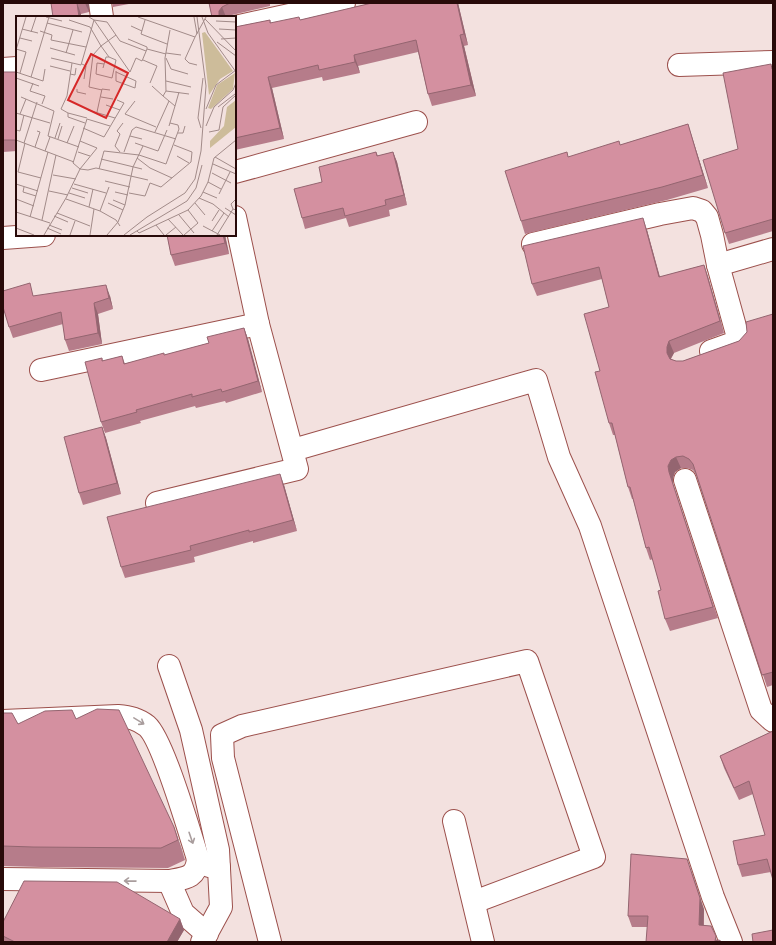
<svg xmlns="http://www.w3.org/2000/svg" width="776" height="945" font-family="Lato,sans-serif">
	<style>
		.lines { fill: none; stroke-linecap: round; stroke-linejoin: round }
		.minor-casing { stroke: #9c504c; stroke-width: 24 }
		.minor { stroke: #fff; stroke-width: 22 }
		.wall { fill: #b67c8a }
		.shaded-wall { fill: #946570 }
		.building { fill: #d490a0; stroke: #946570 }
		.oneway { stroke: #a99d9d }
		.inset-road { fill: none; stroke: #a28b89; stroke-width: 1 }
		.view { fill: #d62828; fill-opacity: 0.15; stroke: #d62828; stroke-width: 2 }
		.inset-edge { fill: none; stroke: #280a09; stroke-width: 2 }
	</style>
	<rect width="100%" height="100%" fill="#f3e1df"/>
	<g class="lines">
		<defs>
			<g id="minor">
				<path d="M100,3L102,17"/>
				<path d="M235,27L344,3"/>
				<path d="M679,65L773,62"/>
				<path d="M3,69L17,68"/>
				<path d="M235,172L416,122"/>
				<path d="M3,238L44,235"/>
				<path d="M533,244L660,214L693,208L702,211L707,217L712,235L718,265L739,341L711,351"/>
				<path d="M718,265L773,249"/>
				<path d="M41,370L258,324"/>
				<path d="M293,450L536,380L559,457L590,526L713,897L731,942"/>
				<path d="M685,480L761,710L773,721"/>
				<path d="M157,503L297,469L258,324L235,217"/>
				<path d="M169,666L191,730L218,850L221,907L202,942"/>
				<path d="M3,721L118,716C130,717 138,719 147,726C163,740 190,834 198,859L209,866L219,867"/>
				<path d="M454,821L483,942"/>
				<path d="M3,879L169,881C186,878 196,878 198,859"/>
				<path d="M169,881L183,913L207,934"/>
				<path d="M270,942L223,758L222,735L242,726L527,661L594,857L474,902"/>
			</g>
		</defs>
		<!-- minor casing -->
		<use href="#minor" class="minor-casing"/>
		<!-- minor -->
		<use href="#minor" class="minor"/>
	</g>
	<!-- wall -->
	<g class="wall">
		<path d="M51,3H89V12L81,14Z"/>
		<path d="M112,3H134L113,7Z"/>
		<path d="M209,3H270V6L232,15L228,17H212Z"/>
		<path d="M372,3H458L468,45L464,46L476,96L432,106L428,94L418,52L358,66L360,73L323,81L322,77L272,88L284,139L235,150V27L270,20L271,23L300,20Z"/>
		<path d="M773,68V231L729,244L725,233L738,149Z"/>
		<path d="M3,72H17V151L3,152Z"/>
		<path d="M688,124L692,137L708,188L667,200L525,234L521,221L568,157L620,145Z"/>
		<path d="M376,152L378,156L393,152L397,162L407,205L389,210L390,216L349,227L346,218L305,229L302,218L322,182Z"/>
		<path d="M647,230L660,277L704,265L708,277L724,333L674,353L671,359L676,361H683L739,341L773,314V685L767,687L696,475L693,470L687,468H681L675,472L673,478V484L718,618L670,631L665,619L661,590L653,559L650,560L646,548L633,499H632L628,487L615,435H613L609,423L600,371L609,307L602,279L537,296L532,284Z"/>
		<path d="M167,235H225L229,254L175,266L171,255Z"/>
		<path d="M34,296H110L113,309L98,314L102,344L69,351L65,340L63,324L13,338L9,327Z"/>
		<path d="M244,328L248,339L262,392L226,403L225,401L196,408L195,406L140,421L141,423L105,433L101,422L102,358L103,361L122,356L125,364L165,355L209,343Z"/>
		<path d="M102,427L106,438L121,494L83,505L79,493Z"/>
		<path d="M284,485L297,531L253,543V541L194,557L195,562L125,578L121,567Z"/>
		<path d="M3,713L18,724L76,719L174,827L185,860L168,868L40,867L3,866Z"/>
		<path d="M773,731L771,872L742,877L738,865L765,835L753,794L739,800L724,768L720,756Z"/>
		<path d="M704,909V925L717,940L722,942L647,927H632L628,916Z"/>
		<path d="M180,919L184,930L177,942H3V922Z"/>
	</g>
	<!-- shaded-wall -->
	<g class="shaded-wall">
		<path d="M77,3L81,14V17H79Z"/>
		<path d="M85,3H89V12Z"/>
		<path d="M457,3H458L468,45L464,34Z"/>
		<path d="M222,7L226,17H219V11Z"/>
		<path d="M460,35L464,46L476,96L471,85Z"/>
		<path d="M354,55L358,66L360,73L355,62Z"/>
		<path d="M268,77L272,88L284,139L280,128Z"/>
		<path d="M688,124L692,137L708,188L703,175Z"/>
		<path d="M393,152L397,162L407,205L404,195Z"/>
		<path d="M643,218L647,230L663,289L659,277Z"/>
		<path d="M223,235H225L229,254L225,243Z"/>
		<path d="M704,265L708,277L724,333L720,321Z"/>
		<path d="M106,285L110,296L113,309L109,298Z"/>
		<path d="M94,303L98,314L102,344L98,333Z"/>
		<path d="M244,328L248,339L262,392L258,381Z"/>
		<path d="M669,341L674,353L671,358V365L667,353V347Z"/>
		<path d="M102,427L106,438L121,494L117,483Z"/>
		<path d="M676,457L681,468L675,472L673,478V484L718,618L669,472L668,466L671,460Z"/>
		<path d="M280,474L284,485L297,531L293,520Z"/>
		<path d="M174,827L181,847L185,860L178,840Z"/>
		<path d="M691,870L704,909L703,936L699,925Z"/>
		<path d="M180,919L184,930L177,942H167Z"/>
	</g>
	<!-- building -->
	<g class="building">
		<path d="M51,3H77L79,17H53Z"/>
		<path d="M209,3H230L222,7L219,11V17H212Z"/>
		<path d="M372,3H457L464,34L460,35L471,85L428,94L416,40L354,55L355,62L319,70L318,65L268,77L280,128L235,138V27L270,20V23L299,17L300,20Z"/>
		<path d="M771,64L772,69L773,68V219L725,233L703,160L738,149L723,73Z"/>
		<rect x="3" y="72" width="14" height="68"/>
		<path d="M688,124L703,175L662,187L521,221L505,171L567,152L568,157L619,141L620,145Z"/>
		<path d="M376,152L377,156L393,152L404,195L385,200L386,205L345,216L343,208L302,218L294,189L322,182L319,167Z"/>
		<path d="M643,218L659,277L704,265L720,321L669,341L667,347V353L670,359L676,361H683L739,341L747,332L746,322L773,314V672L762,675L693,464L689,459L683,456L676,457L671,460L668,466L669,472L713,607L665,619L658,591L661,590L649,547L646,548L630,487H628L612,423H609L595,372L600,371L584,314L609,307L599,267L532,284L523,246Z"/>
		<path d="M167,235H223L225,243L171,255Z"/>
		<path d="M30,283L33,296L106,285L109,298L94,303L98,333L65,340L61,312L9,327L3,307V291Z"/>
		<path d="M244,328L258,381L222,392L221,389L192,397V394L136,410L137,412L101,422L85,362L102,358V361L122,356L124,364L164,353V355L209,343L207,337Z"/>
		<path d="M102,427L117,483L79,493L64,437Z"/>
		<path d="M280,474L293,520L249,532V530L190,546L191,550L121,567L107,517Z"/>
		<path d="M97,709L119,710L174,827L178,840L161,848L33,847L3,846V713H12L18,724L45,711L72,710L76,719Z"/>
		<path d="M773,731V880L767,859L738,865L733,841L765,835L749,781L734,788L720,756Z"/>
		<path d="M631,854L687,859L700,898L699,925L711,926L716,936L715,941L719,940L722,942H646L648,916H628Z"/>
		<path d="M24,881L117,882L180,919L167,942H15L3,936V922Z"/>
		<path d="M773,930V942H753L752,934Z"/>
	</g>
	<!-- one-way arrows -->
	<defs><path id="oneway-shaft" d="M-6 0H5M1.5-3L5.5 0L1.5 3" fill="none" stroke-width="1.6" stroke-linecap="round" stroke-linejoin="round"/></defs>
	<g class="oneway">
		<use href="#oneway-shaft" transform="translate(139 721) rotate(31)"/>
		<use href="#oneway-shaft" transform="translate(191 838) rotate(71)"/>
		<use href="#oneway-shaft" transform="translate(130 881) rotate(-179)"/>
	</g>
	<!-- overview -->
	<g transform="translate(16 16)">
		<rect width="220" height="220" fill="#f3e1df"/>
		<path d="M189,16L217,55L204,63L193,79L186,17ZM219,57L217,73L195,93L192,92L201,69ZM220,84V111L194,132V125L208,110L211,91Z" fill="#cdbc9a"/>
		<path class="inset-road" d="M30,1L46,5M73,1L78,4L114,56L120,42L126,45L131,33L150,38M122,1L179,21L190,1M178,1L181,18M186,1L192,17L220,56M189,3L220,35M53,4L74,11L85,30L100,19M129,4L125,18L151,28M200,5L220,6M31,7L66,16M115,10L126,15M6,13L22,17M203,13L220,14M24,15L36,19L35,24L70,31M15,16L20,1M179,21L169,43L173,47L181,49M4,22L16,25M112,23L131,31V33M205,23L220,22M201,26L220,40M34,32L59,39M0,33L10,36L4,57M0,34L10,1M50,37L57,14M150,37L165,39M35,42L65,49L78,4L91,6L104,25L130,35M150,42L155,53L172,58M127,44L141,50L134,67M56,47L51,80L45,93L52,97V101L69,107M66,48L70,50L68,63M34,50L54,55M87,52L90,41H93M100,55V65L119,72L120,65L100,56M0,56L27,65L29,53M54,58L59,59L60,52M15,61L33,1M0,62L23,70M150,65L175,71M17,67L14,75L29,80L26,88M136,70L147,80M61,73V76L70,78M86,74L73,71L77,39L85,30L93,41L100,44L96,62L80,58L81,47L88,48M150,75L173,78M5,81L38,95L32,120L63,131M85,81L97,83M119,85L109,98L140,111M90,89L104,94M159,90L163,76M202,91L219,78M190,93L200,69L220,54M72,94L99,102M81,96L86,73L94,74M0,97L34,107M52,97L71,102M4,98L10,83M153,110L159,90L147,80L150,75L149,42L154,14M190,110L198,91L217,74L220,67M67,112L88,121L108,87L101,84M185,112L182,102L187,62M0,114L4,115L8,99M139,116L153,85M193,116L203,114L207,91L220,79M162,117H167L169,110M114,120L126,123M39,122L44,107M42,123L46,110M0,124L58,146M64,125L81,132L64,153L72,154L80,152L132,164M8,127L21,86M9,127L2,156L25,162M51,127L58,110M119,127L142,135L151,114M19,131L24,116L21,115M29,135L34,121M62,136L74,140M104,136L99,130L104,118L101,115L107,107M108,136L116,114L120,111L160,123M161,140L173,147M199,141L220,153M121,142L134,152L156,162M85,143L126,153M197,148L220,158M83,153L88,135L123,139L150,148L163,113L162,109L154,107M196,157L215,167M37,159L60,163M89,165L114,171M192,166L205,173M0,168L22,175M58,168L90,177M8,171L7,176L20,180M56,172L72,177M33,175L52,179M99,176L112,179M187,176L201,182M53,177L69,182M113,177L129,180L134,167L145,171L175,146L176,136L158,129M203,178L214,156M183,182L197,188L213,201M0,183L18,190M50,183L84,195L100,204L104,210M97,184L109,189M92,187L107,194M179,187L189,199M73,191L77,173M209,192L220,199M217,193L215,188L220,183M84,195L93,171M0,196L34,207M41,197L74,210M163,199L178,217M38,200L52,206M14,201L32,136M152,203L167,219M26,204L40,139M196,205L203,194M33,209L46,214M140,209L148,219M187,210L204,219M0,212L18,219M31,212L45,218M121,215L123,217L172,194L185,180L192,166L198,142L220,124M196,215L208,197M28,219L50,182L64,153L57,147L71,103L94,110M54,219L59,205M74,219L78,193M91,219L102,206L109,189L117,151L127,130M108,219L131,201L169,177L179,163L185,135L190,70L181,1M114,219L171,185L180,172L186,149M150,219L160,211M168,219L182,207L172,194M201,219L217,193L220,194"/>
		<path class="view" d="M75,38L112,57L90,102L52,84Z"/>
		<rect width="220" height="220" class="inset-edge"/>
	</g>
	<!-- border -->
	<rect width="776" height="945" fill="none" stroke="#280a09" stroke-width="8"/>
</svg>
